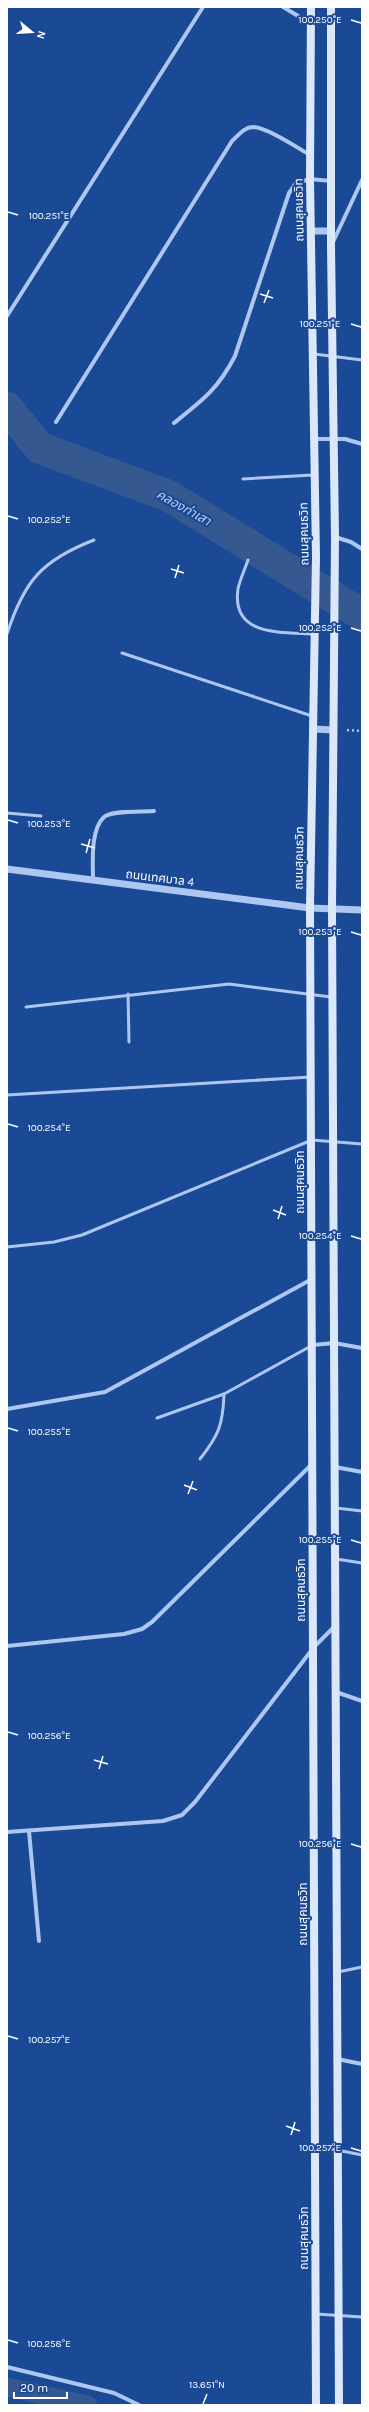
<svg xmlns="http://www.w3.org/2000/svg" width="369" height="2412" font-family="Karla,'Noto Sans Thai',sans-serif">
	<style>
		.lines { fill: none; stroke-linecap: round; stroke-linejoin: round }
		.canal { stroke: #365891; stroke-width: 19 }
		.river { stroke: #365891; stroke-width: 32 }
		.path { stroke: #adc7f0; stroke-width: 2.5; stroke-dasharray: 2 3; stroke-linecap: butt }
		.service { stroke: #adc7f0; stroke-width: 3 }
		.minor { stroke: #adc7f0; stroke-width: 4 }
		.tertiary { stroke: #adc7f0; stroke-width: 7 }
		.secondary { stroke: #dbe7fb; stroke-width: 8 }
		.ticks { fill: none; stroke: #fff; stroke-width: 1.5 }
		.labels { text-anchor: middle; stroke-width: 4; stroke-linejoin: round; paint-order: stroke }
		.street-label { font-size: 12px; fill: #fff; stroke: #1a4996 }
		.water-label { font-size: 13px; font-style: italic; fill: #bad2f7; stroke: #1a4996 }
		.ticks-label { font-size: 10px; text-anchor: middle; fill: #fff; stroke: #1a4996; stroke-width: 4; stroke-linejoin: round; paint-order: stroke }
	</style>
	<rect width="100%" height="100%" fill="#1a4996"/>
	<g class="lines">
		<!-- canal -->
		<path class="canal" d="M7,2387L88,2405"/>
		<!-- river -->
		<path class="river" d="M7,408L40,448L169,496L362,615"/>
		<!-- path -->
		<path class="path" d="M347,730L362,731"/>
		<!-- service -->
		<g class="service">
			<path d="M314,354L362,360"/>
			<path d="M243,479L313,475"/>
			<path d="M248,560C245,569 240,579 238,589C231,637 282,632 314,634"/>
			<path d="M7,634C24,581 42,560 94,540"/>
			<path d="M122,653L312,716"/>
			<path d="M7,813L41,816"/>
			<path d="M128,994L129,1042"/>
			<path d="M26,1007L229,984L331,997"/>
			<path d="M7,1095L311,1077"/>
			<path d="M7,1247L54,1242L82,1235L312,1140L362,1144"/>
			<path d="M157,1418L224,1394L311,1346"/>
			<path d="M200,1459C219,1435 223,1424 224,1394"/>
			<path d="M336,1508L362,1511"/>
			<path d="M336,1559L362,1563"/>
			<path d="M338,1972L362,1967"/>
			<path d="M317,2146L362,2155"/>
			<path d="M316,2314L362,2317"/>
		</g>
		<!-- minor -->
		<g class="minor">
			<path d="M283,7L310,23"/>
			<path d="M333,242L362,180"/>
			<path d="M7,316L203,7"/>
			<path d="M56,422L232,141C238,136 244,127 253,127C268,128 296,147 310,155"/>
			<path d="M174,423C203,400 218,389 235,356L289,193L296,183L310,179L331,181"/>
			<path d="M315,439H345L362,444"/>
			<path d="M335,537L351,542L362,549"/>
			<path d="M93,880C93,863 90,830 104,817C112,810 143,812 154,811"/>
			<path d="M313,1345L334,1343L362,1348"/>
			<path d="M7,1409L105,1392L312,1279"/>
			<path d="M335,1467L362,1472"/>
			<path d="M7,1646L124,1634L142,1629L152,1622L311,1465"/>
			<path d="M336,1692L362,1701"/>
			<path d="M29,1831L39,1941"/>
			<path d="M7,1832L163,1821L182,1815L195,1802L314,1647L335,1626"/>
			<path d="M337,2059L362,2064"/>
			<path d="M7,2367L114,2393L139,2405"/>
		</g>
		<!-- tertiary -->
		<g class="tertiary">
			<path d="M311,231H331"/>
			<path d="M314,729L333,730"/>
			<path d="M7,869L310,908L362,910"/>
		</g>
		<!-- secondary -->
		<g class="secondary">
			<path d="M311,7L310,179L316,557L310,908L316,2405"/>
			<path d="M331,7V246L335,537L332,909L339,2405"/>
		</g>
	</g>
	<!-- ticks -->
	<path class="ticks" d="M351,20L361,23M8,212L18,215M260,294L273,298M264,303L269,290M351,324L361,327M8,516L18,519M171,569L184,573M175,578L179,565M351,628L361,631M8,820L18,823M81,844L95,848M86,853L90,839M351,932L361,935M8,1124L18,1127M273,1210L286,1215M278,1219L282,1206M351,1236L361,1239M8,1428L18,1431M184,1485L197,1490M188,1494L193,1481M351,1540L361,1543M8,1732L18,1735M94,1760L108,1764M99,1769L103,1756M351,1844L361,1847M8,2036L18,2039M286,2126L300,2131M291,2135L295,2122M351,2148L361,2151M8,2340L18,2343M203,2404L207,2394"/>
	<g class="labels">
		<!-- street labels -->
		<g class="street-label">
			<text transform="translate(299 210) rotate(-91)" y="4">ถนนสุคนธวิท</text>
			<text transform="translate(304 534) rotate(-91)" y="4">ถนนสุคนธวิท</text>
			<text transform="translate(299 858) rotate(-89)" y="4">ถนนสุคนธวิท</text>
			<text transform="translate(160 878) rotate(7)" y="4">ถนนเทศบาล 4</text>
			<text transform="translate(300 1182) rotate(-90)" y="4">ถนนสุคนธวิท</text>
			<text transform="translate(301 1590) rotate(-90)" y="4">ถนนสุคนธวิท</text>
			<text transform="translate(303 1914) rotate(-90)" y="4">ถนนสุคนธวิท</text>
			<text transform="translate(304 2238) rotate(-90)" y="4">ถนนสุคนธวิท</text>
		</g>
		<!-- water labels -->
		<g class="water-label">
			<text transform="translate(184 507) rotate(29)" y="5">คลองท่าเสา</text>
		</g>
	</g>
	<g class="ticks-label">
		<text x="320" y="23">100.250°E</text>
		<text x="49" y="219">100.251°E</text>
		<text x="320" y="327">100.251°E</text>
		<text x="49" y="523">100.252°E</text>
		<text x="320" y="631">100.252°E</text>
		<text x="49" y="827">100.253°E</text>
		<text x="320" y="935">100.253°E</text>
		<text x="49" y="1131">100.254°E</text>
		<text x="320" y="1239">100.254°E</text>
		<text x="49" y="1435">100.255°E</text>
		<text x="320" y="1543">100.255°E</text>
		<text x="49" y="1739">100.256°E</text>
		<text x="320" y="1847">100.256°E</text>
		<text x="49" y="2043">100.257°E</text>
		<text x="320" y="2151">100.257°E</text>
		<text x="49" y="2347">100.258°E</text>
		<text x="207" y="2388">13.651°N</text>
	</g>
	<!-- border -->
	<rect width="369" height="2412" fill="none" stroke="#ffffff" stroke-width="16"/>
	<!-- north arrow -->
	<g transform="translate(32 32) rotate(108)" stroke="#1a4996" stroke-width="3" paint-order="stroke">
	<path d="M0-3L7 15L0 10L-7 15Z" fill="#ffffff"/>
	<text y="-6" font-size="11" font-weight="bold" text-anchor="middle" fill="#ffffff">N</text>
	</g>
	<!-- scale -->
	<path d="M14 2392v6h53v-6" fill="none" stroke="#ffffff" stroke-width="2"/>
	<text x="20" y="2392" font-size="12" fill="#ffffff" stroke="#1a4996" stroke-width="3" paint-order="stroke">20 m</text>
</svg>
